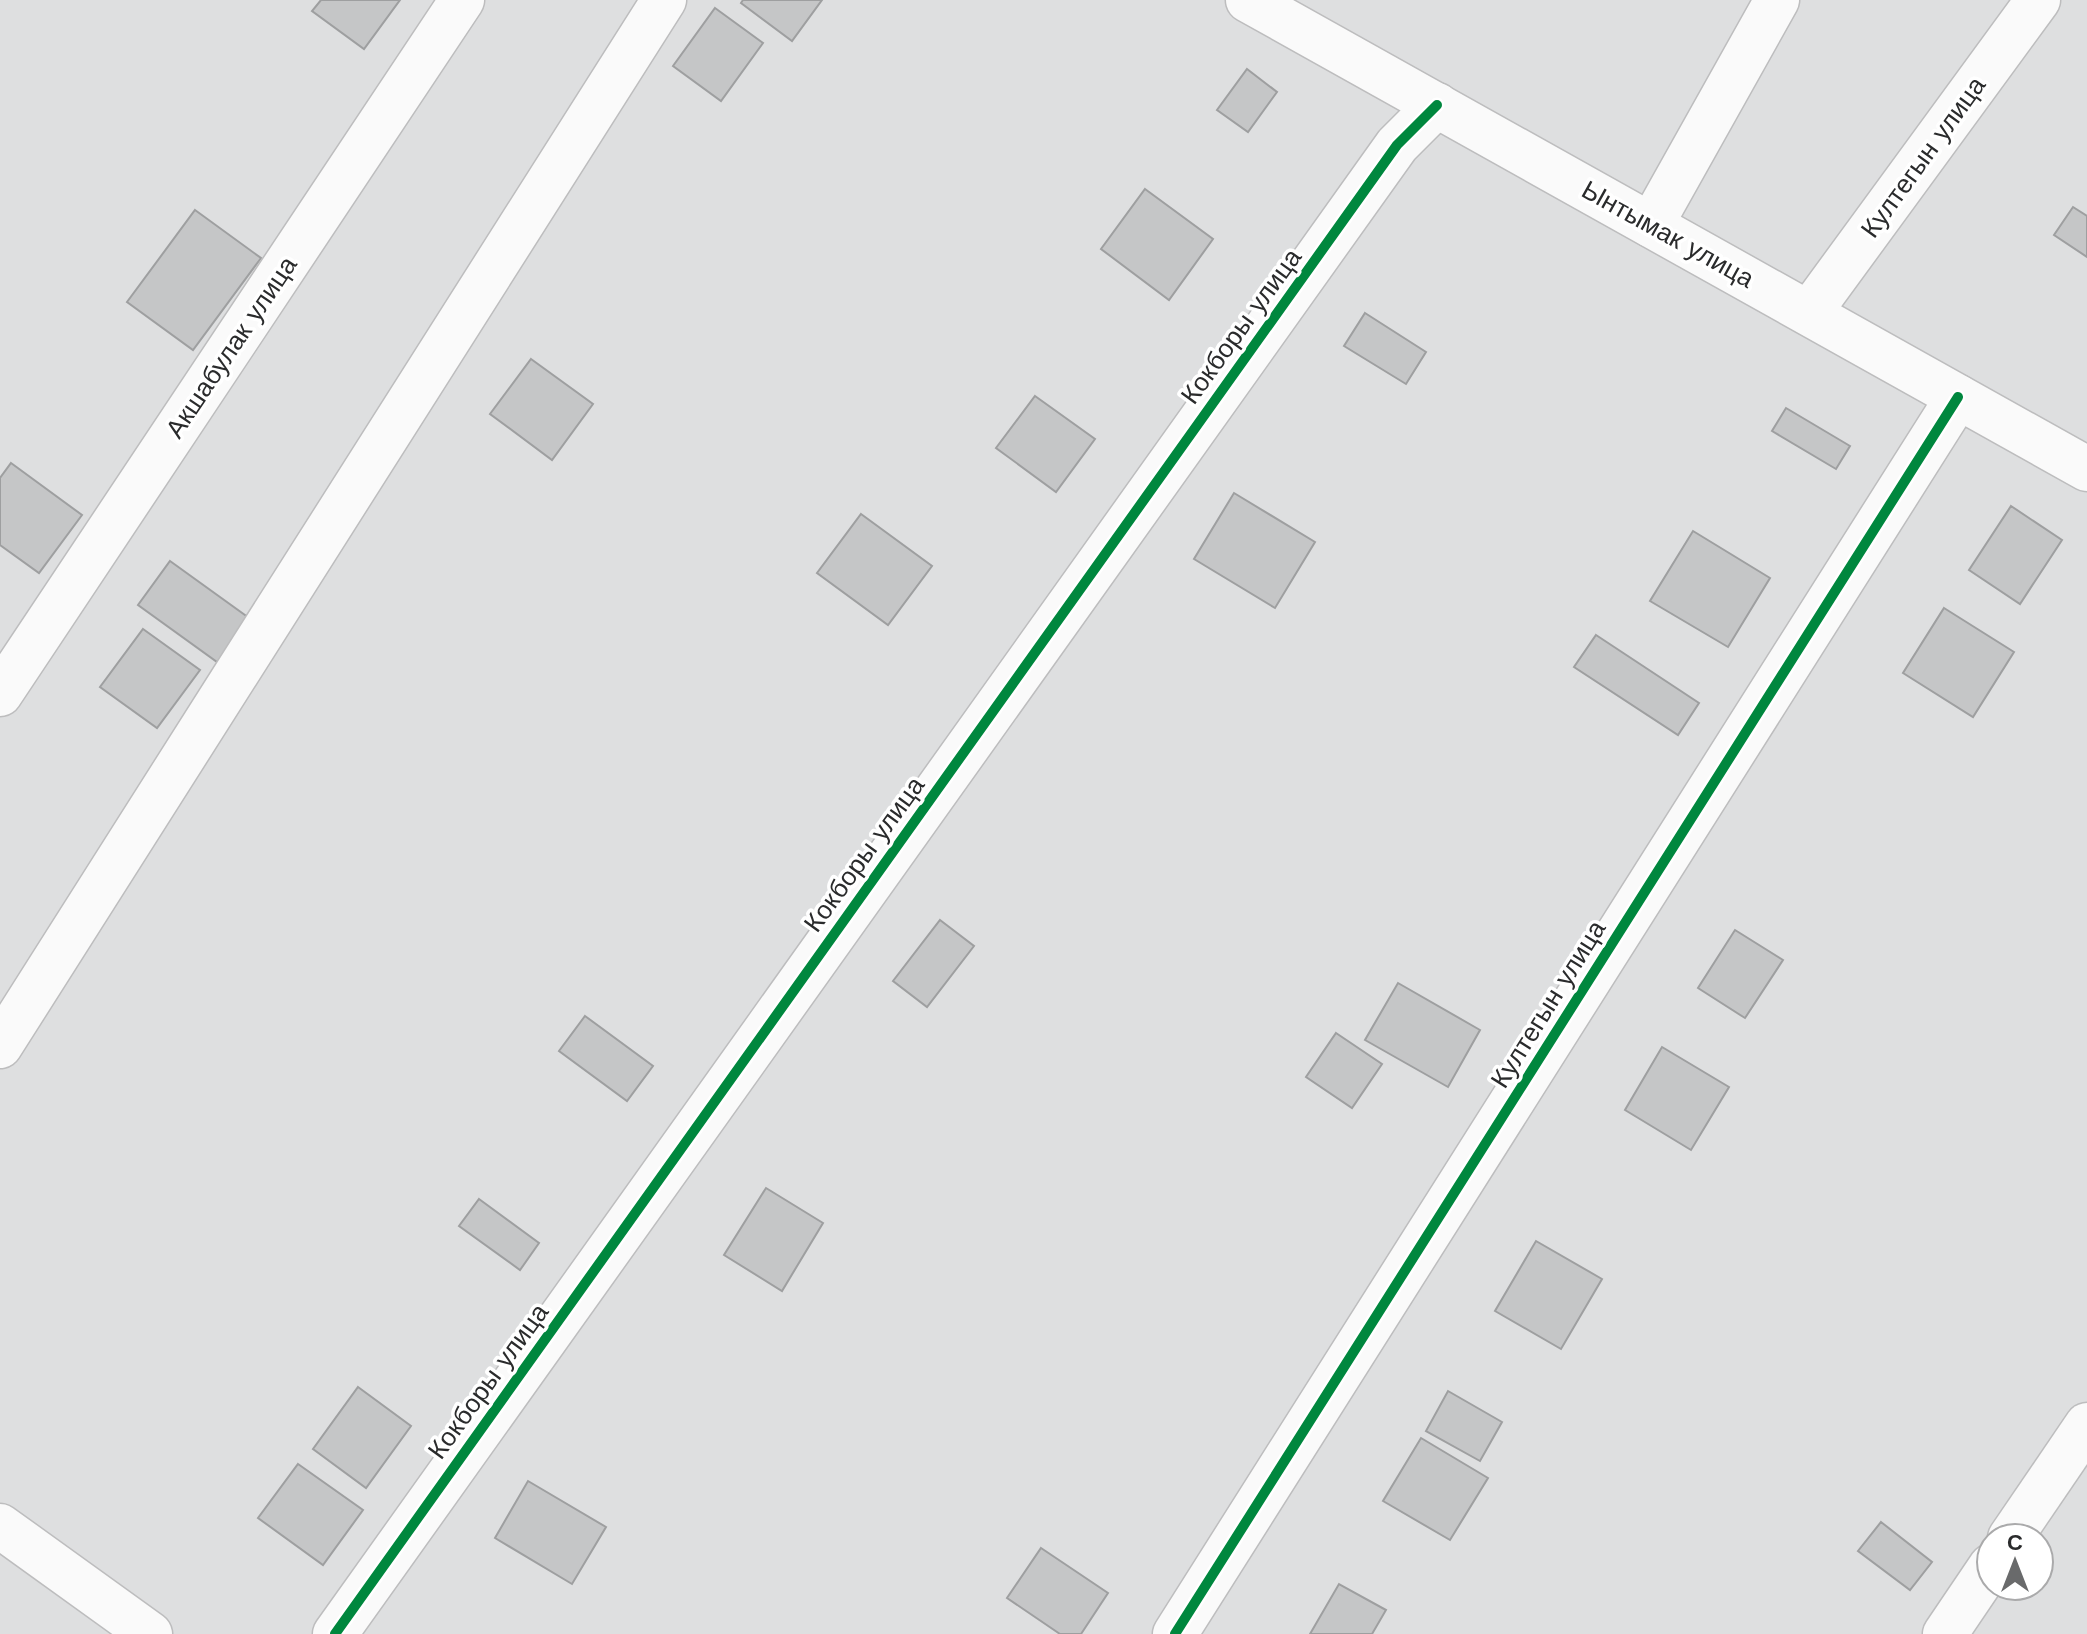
<svg xmlns="http://www.w3.org/2000/svg" width="2087" height="1634" font-family="'Work Sans',sans-serif">
	<style>
		.building { fill: #c5c6c7; stroke: #9e9fa0; stroke-width: 2 }
		.lines { fill: none; stroke-linecap: round; stroke-linejoin: round }
		.street-casing { stroke: #bdbdbe; stroke-width: 47 }
		.street { stroke: #fafafa; stroke-width: 44 }
		.cycleway-casing { stroke: #fff; stroke-width: 15 }
		.cycleway { stroke: #00873e; stroke-width: 10 }
		.labels { text-anchor: middle; stroke-width: 7; stroke-linejoin: round; paint-order: stroke }
		.street-label { font-size: 26px; fill: #2a2b2c; stroke: #fff }
	</style>
	<rect width="100%" height="100%" fill="#dedfe0"/>
	<!-- building -->
	<g class="building">
		<path d="M321,0H400L364,49L312,11Z"/>
		<path d="M743,0H822L792,41L741,3Z"/>
		<path d="M715,8L763,43L721,101L673,66Z"/>
		<path d="M1247,69L1277,92L1248,132L1217,110Z"/>
		<path d="M1145,189L1213,239L1169,300L1101,249Z"/>
		<path d="M2073,207L2087,216V257L2054,235Z"/>
		<path d="M195,210L261,258L193,350L127,302Z"/>
		<path d="M1365,313L1426,352L1406,384L1344,346Z"/>
		<path d="M531,359L593,404L552,460L490,414Z"/>
		<path d="M1035,396L1095,439L1056,492L996,448Z"/>
		<path d="M1786,408L1850,446L1836,469L1772,431Z"/>
		<path d="M11,463L82,515L39,573L0,545V478Z"/>
		<path d="M1234,493L1315,542L1275,608L1194,559Z"/>
		<path d="M2011,506L2062,540L2020,604L1969,570Z"/>
		<path d="M861,514L932,566L888,625L817,573Z"/>
		<path d="M1693,531L1770,578L1728,647L1650,601Z"/>
		<path d="M170,561L256,623L224,667L138,605Z"/>
		<path d="M1944,608L2014,652L1973,717L1903,673Z"/>
		<path d="M143,629L200,670L157,728L100,687Z"/>
		<path d="M1596,635L1699,703L1678,735L1574,667Z"/>
		<path d="M940,920L974,946L927,1007L893,981Z"/>
		<path d="M1735,930L1783,960L1745,1018L1698,988Z"/>
		<path d="M1398,983L1480,1030L1448,1087L1365,1040Z"/>
		<path d="M585,1016L653,1066L627,1101L559,1051Z"/>
		<path d="M1336,1033L1382,1064L1352,1108L1306,1077Z"/>
		<path d="M1662,1047L1729,1087L1691,1150L1625,1110Z"/>
		<path d="M766,1188L823,1223L782,1291L724,1255Z"/>
		<path d="M479,1199L539,1243L520,1270L459,1226Z"/>
		<path d="M1536,1241L1602,1279L1561,1349L1495,1311Z"/>
		<path d="M358,1387L411,1426L366,1488L313,1449Z"/>
		<path d="M1448,1391L1502,1422L1480,1461L1426,1431Z"/>
		<path d="M1421,1438L1488,1478L1450,1540L1383,1501Z"/>
		<path d="M298,1464L363,1510L323,1565L258,1518Z"/>
		<path d="M528,1481L606,1527L572,1584L495,1538Z"/>
		<path d="M1881,1522L1932,1562L1910,1590L1858,1551Z"/>
		<path d="M1041,1548L1108,1593L1081,1634H1060L1007,1598Z"/>
		<path d="M1339,1584L1386,1610L1372,1634H1310Z"/>
	</g>
	<g class="lines">
		<defs>
			<g id="street">
				<path d="M1248,0L2087,469"/>
				<path d="M1651,225L1777,0"/>
				<path d="M1809,313L2038,0"/>
				<path d="M0,694L462,0"/>
				<path d="M0,1046L664,0"/>
				<path d="M0,1526L150,1634"/>
				<path d="M2010,1538L2087,1425"/>
				<path d="M335,1634L1397,145L1437,105"/>
				<path d="M1175,1634L1958,397"/>
				<path d="M1945,1634L1991,1566"/>
			</g>
		</defs>
		<!-- street casing -->
		<use href="#street" class="street-casing"/>
		<!-- street -->
		<use href="#street" class="street"/>
		<defs>
			<g id="cycleway">
				<path d="M335,1634L1397,145L1437,105"/>
				<path d="M1175,1634L1958,397"/>
			</g>
		</defs>
		<!-- cycleway casing -->
		<use href="#cycleway" class="cycleway-casing"/>
		<!-- cycleway -->
		<use href="#cycleway" class="cycleway"/>
	</g>
	<g class="labels">
		<!-- street labels -->
		<g class="street-label">
			<text transform="translate(1923 157) rotate(-54)" y="9">Култегын улица</text>
			<text transform="translate(1668 234) rotate(29)" y="9">Ынтымак улица</text>
			<text transform="translate(1241 326) rotate(-54)" y="9">Кокборы улица</text>
			<text transform="translate(231 347) rotate(-56)" y="9">Акшабулак улица</text>
			<text transform="translate(864 854) rotate(-54)" y="9">Кокборы улица</text>
			<text transform="translate(1548 1004) rotate(-58)" y="9">Култегын улица</text>
			<text transform="translate(488 1381) rotate(-54)" y="9">Кокборы улица</text>
		</g>
	</g>
	<!-- north arrow -->
	<g transform="translate(2015 1562)"><circle r="38" fill="#ffffff" stroke="#aaaaab" stroke-width="2"/>
	<path d="M0-6L14 30L0 20L-14 30Z" fill="#696a6b"/>
	<text y="-12" font-size="22" font-weight="bold" text-anchor="middle" fill="#2a2b2c">С</text>
	</g>
</svg>
